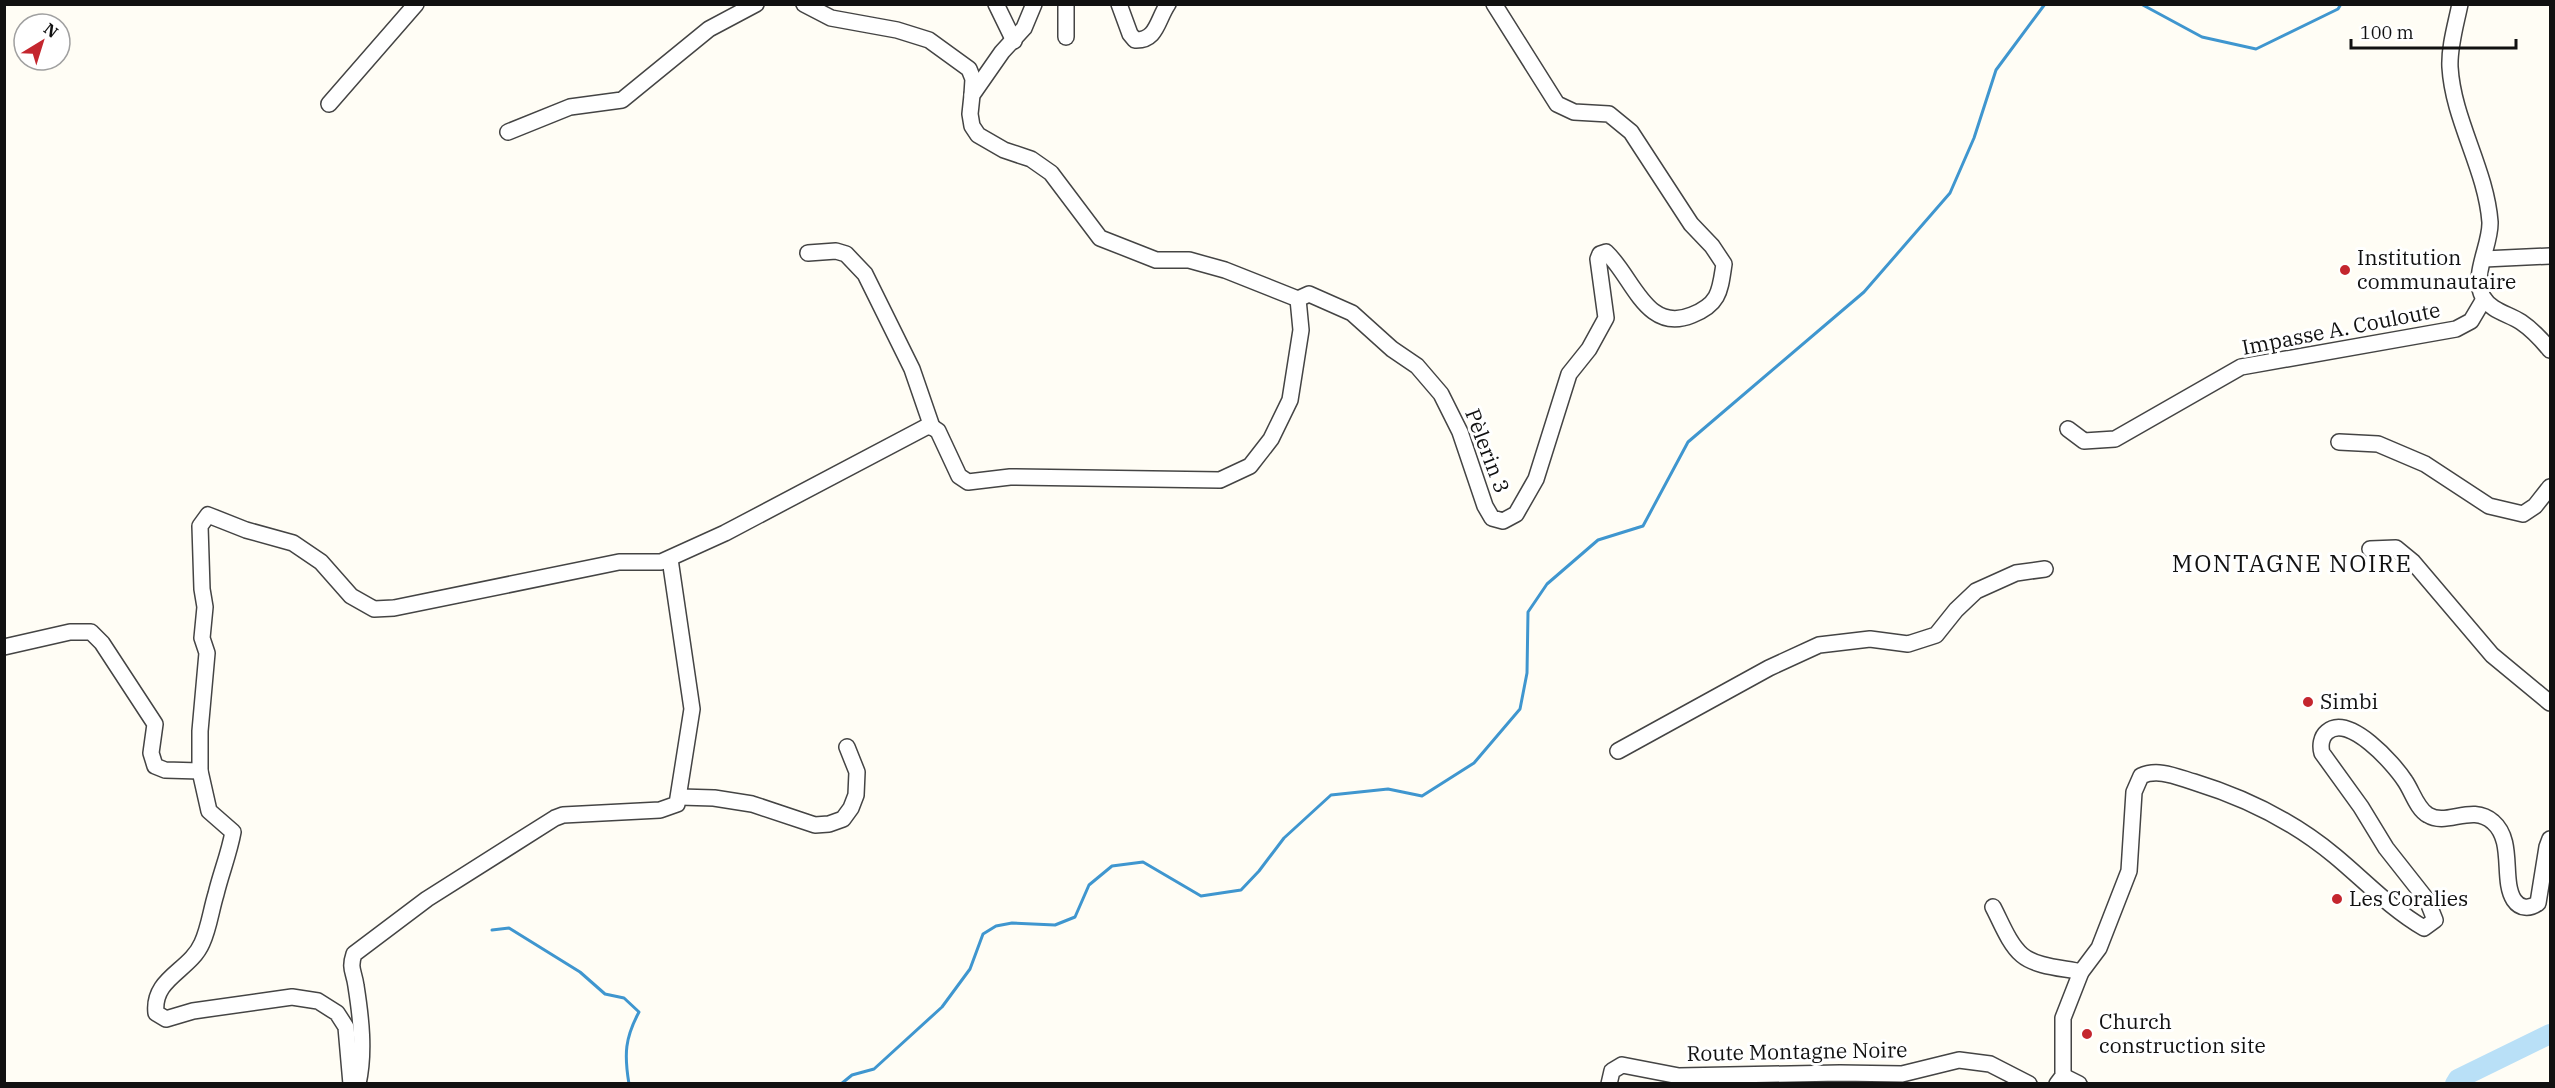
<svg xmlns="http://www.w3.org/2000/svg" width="2555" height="1088" font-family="'IBM Plex Serif',serif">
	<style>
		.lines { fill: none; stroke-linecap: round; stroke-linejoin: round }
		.stream { stroke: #3f96cf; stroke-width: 3 }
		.river { stroke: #b9e0f7; stroke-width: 20 }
		.minor-casing { stroke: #444; stroke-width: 18 }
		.minor { stroke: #fff; stroke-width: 15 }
		.poi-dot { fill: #c4262e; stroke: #fff; stroke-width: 2 }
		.labels { text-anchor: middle; stroke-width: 6; stroke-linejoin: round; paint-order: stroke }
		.poi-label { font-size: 21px; fill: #111; stroke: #fff; text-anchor: start }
		.street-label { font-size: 21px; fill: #111; stroke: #fff }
		.quarter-label { font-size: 24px; letter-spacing: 1.5px; fill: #111; stroke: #fff }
	</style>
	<rect width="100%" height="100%" fill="#fffdf5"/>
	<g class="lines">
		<!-- stream -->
		<g class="stream">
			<path d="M2141,4L2202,37L2256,49L2338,9L2341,4"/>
			<path d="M492,930L509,928L580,972L605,994L624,998L639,1012C625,1038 624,1054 629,1084"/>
			<path d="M841,1084L852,1075L874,1069L942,1007L970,969L983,934L996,926L1012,923L1055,925L1075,917L1089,885L1112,866L1143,862L1201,896L1241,890L1259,871L1284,838L1331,795L1388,789L1422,796L1474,763L1520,709L1527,673L1528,612L1547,584L1598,540L1643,526L1688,442L1864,292L1950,193L1974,138L1996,70L2045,4"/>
		</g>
		<!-- river -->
		<path class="river" d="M2455,1084L2458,1079L2550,1034"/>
		<defs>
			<g id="minor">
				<path d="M804,4L831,18L897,30L929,40L969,69L973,79L972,95"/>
				<path d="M996,4L1014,41"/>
				<path d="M1034,4L1024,28L1002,52L972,95L970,114L972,126L978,135L1004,150L1031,159L1051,173L1100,238L1156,260H1189L1225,270L1298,299"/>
				<path d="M1066,4V37"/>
				<path d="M1119,4L1130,34L1135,40C1157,41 1157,20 1168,4"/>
				<path d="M2460,4C2456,24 2449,47 2450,67C2453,120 2486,169 2490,222C2491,245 2471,275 2483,297C2491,311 2509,314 2521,322C2533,330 2541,339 2550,350"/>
				<path d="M329,104L416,4"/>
				<path d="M508,132L570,107L622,100L709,29L756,4"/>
				<path d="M808,253L836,251L846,254L865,274L912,369L932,427"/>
				<path d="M2484,259L2550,256"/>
				<path d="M932,427L938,431L959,476L968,482L1010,477L1220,480L1250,466L1271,439L1290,400L1301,330L1298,299L1309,294L1352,313L1392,349L1417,366L1441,394L1460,432L1485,506L1492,518L1503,521L1516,514L1536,479L1569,374L1589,349L1606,318L1598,259L1600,254L1606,252C1633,277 1646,334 1692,315C1720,304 1720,290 1724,264L1712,246L1691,224L1631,132L1609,114L1574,112L1557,104L1494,4"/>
				<path d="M2068,429L2084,441L2115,439L2241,367L2456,329L2471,321L2484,299"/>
				<path d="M2339,442L2378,444L2425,464L2489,506L2523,514L2535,506L2550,487"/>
				<path d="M2370,549L2396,548L2413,562L2492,655L2550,703"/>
				<path d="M4,647L70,632H91L102,643L155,724L151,753L155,766L165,770L200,771"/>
				<path d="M1618,751L1769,668L1819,645L1870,639L1908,644L1936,635L1956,610L1976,591L2016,573L2045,569"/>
				<path d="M680,797L714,798L752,804L815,825L829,824L843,819L851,808L856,795L857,772L847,747"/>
				<path d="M1993,907C2001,922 2009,944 2022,955C2036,967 2064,968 2081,972"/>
				<path d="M2063,1076L2079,1084"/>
				<path d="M351,1084L346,1027L337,1013L318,1001L292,997L193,1011L166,1019L156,1013C152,978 190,971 202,943C209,928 211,910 216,894C221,873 229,854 233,832L209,811L200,771V731L207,653L202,638L205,607L202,589L200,526L208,515L246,530L293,543L321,562L351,596L374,609L394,608L619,562H661L725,533L926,427H932"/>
				<path d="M358,1084C365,1052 361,1018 356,986C354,971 349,969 354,954L427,899L555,818L563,815L660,810L677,804L692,709L670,559"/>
				<path d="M1609,1084L1612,1071L1622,1065L1679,1076L1840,1073L1902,1074L1959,1060L1990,1064L2029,1084"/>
				<path d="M2057,1084L2063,1076V1018L2081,972L2099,948L2129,871L2134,792L2141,776C2158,768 2177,777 2194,782C2246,798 2293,821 2335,856C2364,880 2391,909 2424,928L2435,920L2427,900L2386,848L2361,807L2322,753C2320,746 2321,737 2327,732C2349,713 2394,764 2405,781C2412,791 2417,809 2428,815C2447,827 2472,803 2493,822C2515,841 2501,880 2514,900C2520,909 2530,909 2538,903L2547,847L2550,839"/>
			</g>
		</defs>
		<!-- minor casing -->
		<use href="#minor" class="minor-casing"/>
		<!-- minor -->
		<use href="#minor" class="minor"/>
	</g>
	<!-- markers -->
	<g class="poi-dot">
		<circle cx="2345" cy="270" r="6"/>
		<circle cx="2308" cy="702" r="6"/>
		<circle cx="2337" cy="899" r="6"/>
		<circle cx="2087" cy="1034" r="6"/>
	</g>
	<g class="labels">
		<!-- poi labels -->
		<g class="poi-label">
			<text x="2357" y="265">Institution<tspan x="2357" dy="24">communautaire</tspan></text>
			<text x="2320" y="709">Simbi</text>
			<text x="2349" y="906">Les Coralies</text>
			<text x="2099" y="1029">Church<tspan x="2099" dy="24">construction site</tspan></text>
		</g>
		<!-- street labels -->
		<g class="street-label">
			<text transform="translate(2341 329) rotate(-11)" y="7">Impasse A. Couloute</text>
			<text transform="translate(1487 451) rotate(69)" y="7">Pèlerin 3</text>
			<text transform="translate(1797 1052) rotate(-1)" y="7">Route Montagne Noire</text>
		</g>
		<!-- quarter labels -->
		<g class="quarter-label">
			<text x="2292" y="572">MONTAGNE NOIRE</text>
		</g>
	</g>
	<!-- border -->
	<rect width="2555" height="1088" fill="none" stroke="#111111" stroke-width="12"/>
	<!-- north arrow -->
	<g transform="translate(42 42) rotate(38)"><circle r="28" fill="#ffffff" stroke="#a0a0a0" stroke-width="1.5"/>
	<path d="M0-4.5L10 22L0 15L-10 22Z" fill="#c4262e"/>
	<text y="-9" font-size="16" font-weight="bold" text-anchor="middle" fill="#111111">N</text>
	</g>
	<!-- scale -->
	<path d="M2351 39v9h165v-9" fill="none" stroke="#111111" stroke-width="3"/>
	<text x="2360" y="39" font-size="18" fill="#111111" stroke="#ffffff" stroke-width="4.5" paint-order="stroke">100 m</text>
</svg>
